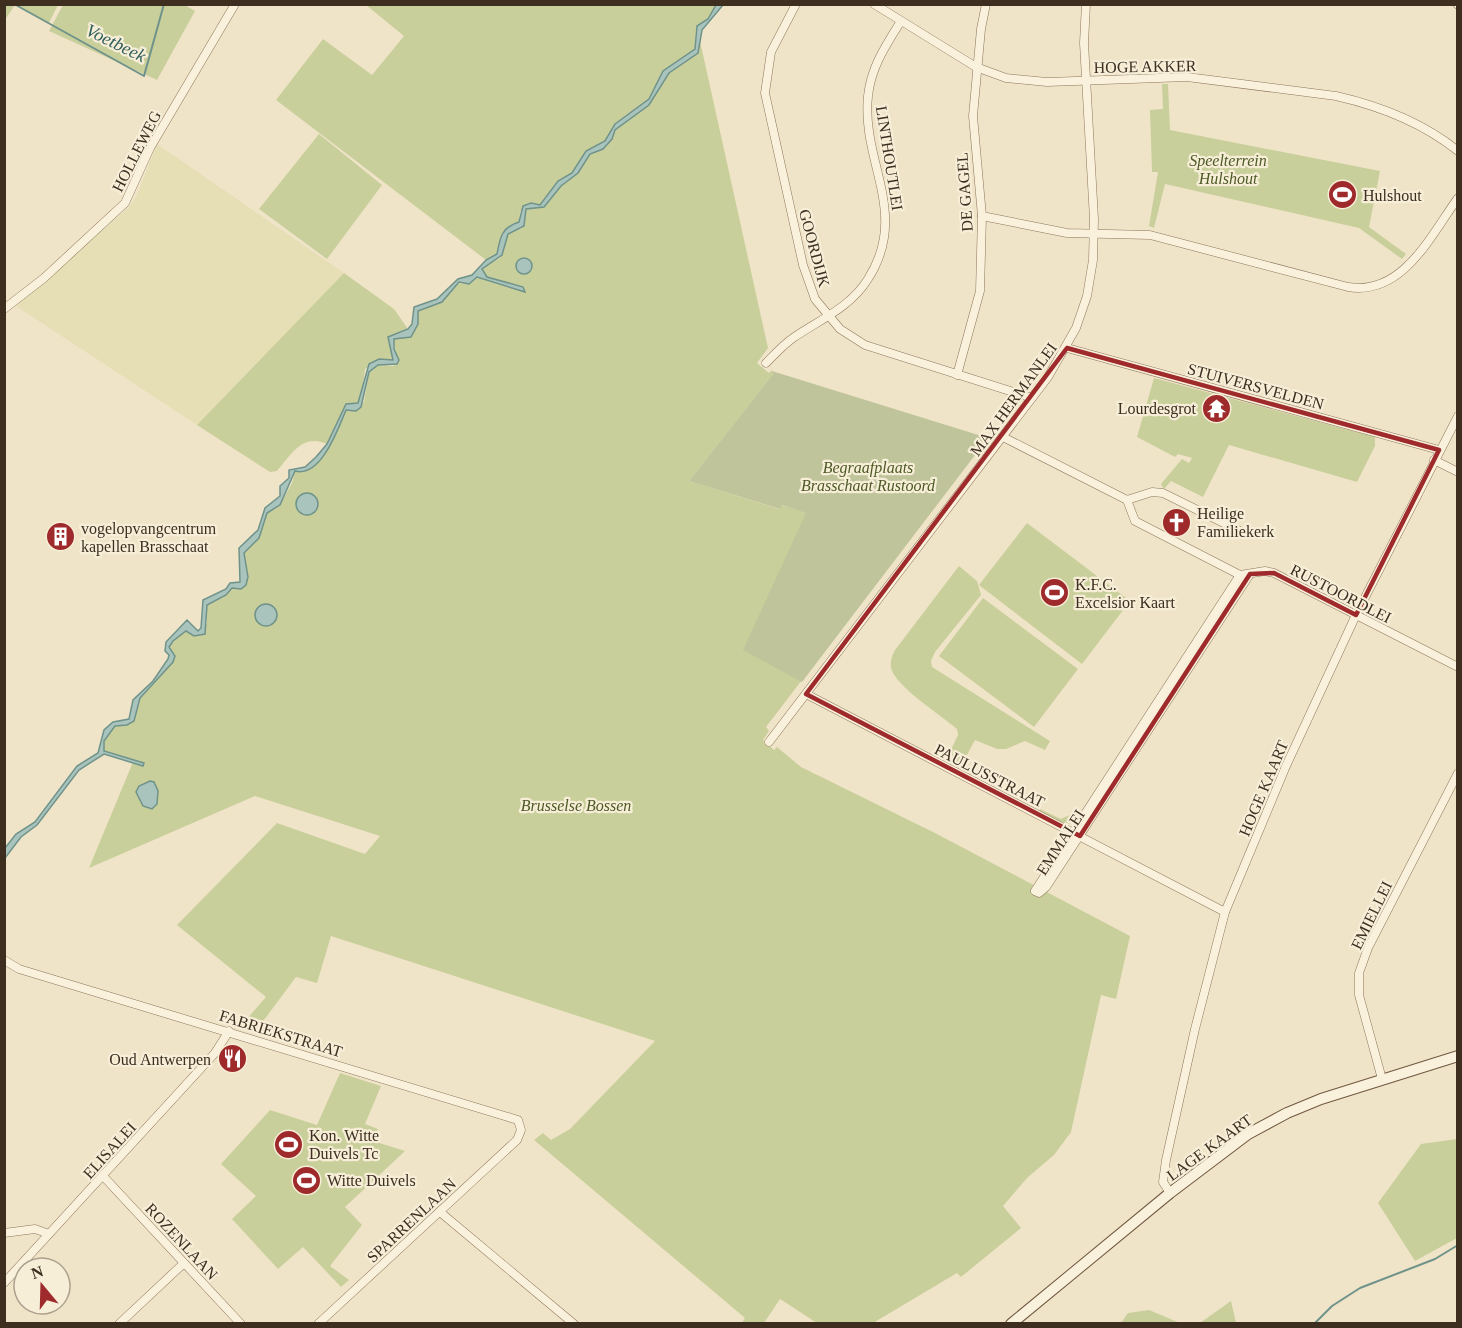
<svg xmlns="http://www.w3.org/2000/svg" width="1462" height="1328" font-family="'Times New Roman',serif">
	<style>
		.farmland { fill: #e6deb5 }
		.green { fill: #c9cf9b }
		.cemetery { fill: #bfc49a }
		.water { fill: #a9c4bc; stroke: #6f938a; stroke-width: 1.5 }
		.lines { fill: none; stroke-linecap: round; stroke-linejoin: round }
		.stream { stroke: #6f938a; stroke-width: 2 }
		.street-casing { stroke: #8d765c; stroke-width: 9 }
		.secondary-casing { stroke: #6f573f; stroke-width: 12 }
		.street { stroke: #faf1dc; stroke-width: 8 }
		.secondary { stroke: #faf1dc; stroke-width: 10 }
		.marked { fill: none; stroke: #9e2a2b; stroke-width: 4.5; stroke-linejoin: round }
		.labels { text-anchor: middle; stroke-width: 4.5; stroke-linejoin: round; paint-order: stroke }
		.street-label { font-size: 16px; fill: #3d2e20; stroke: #f7eed8 }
		.park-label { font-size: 16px; font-style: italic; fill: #4d5a26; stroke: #f7eed8 }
		.poi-label { font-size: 16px; fill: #3d2e20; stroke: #f7eed8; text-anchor: start }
		.water-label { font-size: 18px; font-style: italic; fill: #2f5d5a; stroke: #f7eed8 }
	</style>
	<rect width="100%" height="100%" fill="#f0e4c8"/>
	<!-- farmland -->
	<path class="farmland" d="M157,144L344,273L197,425L16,306L128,208L136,197Z"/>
	<!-- green -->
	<g class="green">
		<path d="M5,4H58V5L49,23L15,5L5,20Z"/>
		<path d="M183,4L195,11L157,80L49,31L63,5Z"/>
		<path d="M366,5H716L708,19L696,28L695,49L663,71L649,99L615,123L605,141L586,151L572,173L560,179L540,205L531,203L520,212L519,222L512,224L497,254L486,260L276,100L323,39L372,75L404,36Z"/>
		<path d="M700,41L768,348L757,363L769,373L772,370L773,374L689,481L779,509L781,505L907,543L766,727L769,731L763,740L774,750L777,747L801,767L935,833L1130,936L1116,999L1101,995L1071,1132L1054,1155L1027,1178L1003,1206L1021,1228L961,1277L957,1273L873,1323H817L780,1299L764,1323H742L745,1318L534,1140L543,1133L551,1140L570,1129L655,1041L331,936L317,983L296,977L258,1028L246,1020L266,997L177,925L277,823L365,854L380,836L255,796L89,868L133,762L143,766L144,763L104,751V741L115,726L132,723L140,698L173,662L174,656L169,647L173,641L186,631L194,636L207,623L206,605L228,593L232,588L246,585L248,577L244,553L259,538L267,513L279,507L292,483L295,471C320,479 338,429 346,410L353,411L364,402L369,372L378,365L393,366L398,363L393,339L412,336L418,324V311L442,302L457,283L466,284L486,266L500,258C507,245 502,230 521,229L525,224L526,209L544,207L561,186L578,173L590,154L603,149L615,130L649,105L669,73L698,53Z"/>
		<path d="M1162,84H1168L1170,130L1380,171L1369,227L1406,254L1402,259L1359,228L1165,184L1154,228L1149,226L1158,172H1152L1150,110L1163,109Z"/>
		<path d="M319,134L382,185L327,259L259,209Z"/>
		<path d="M344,273L394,309L408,329L388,337L393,360L384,359L365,369L361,399L355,405L346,404L327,444C302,433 291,455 277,471L270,472L197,425Z"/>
		<path d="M1154,378L1375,437V446L1357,482L1229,445L1203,497L1171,481L1164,489L1161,484L1182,459L1189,463L1192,458L1178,454L1175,457L1137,437Z"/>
		<path d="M1027,523L1130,601L1082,664L979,585Z"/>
		<path d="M959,566L977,581L981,595L935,652L931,661L932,667L1050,741L1045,750L1025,741L1006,749H997L975,740L961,766L947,758L958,735L957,729C941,715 896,687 891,668C890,661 892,656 895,650Z"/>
		<path d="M983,598L1078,669L1034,727L939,656Z"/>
		<path d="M1040,809L1061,819L1076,812L1081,816C1068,832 1054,819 1039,811Z"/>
		<path d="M340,1073L381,1086L365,1124L378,1129L373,1141L405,1151L345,1207L362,1225L330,1266L349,1280L341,1287L303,1247L278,1269L232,1219L256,1196L221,1164L270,1110L317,1125Z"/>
		<path d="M1457,1139V1238L1415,1261L1378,1203L1421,1144Z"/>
		<path d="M1231,1301L1236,1323H1200Z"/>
		<path d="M1149,1310L1180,1323H1121L1128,1313Z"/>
	</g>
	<!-- cemetery -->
	<path class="cemetery" d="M772,371L988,438L802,682L743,650L806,513L782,505L780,509L689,481L773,374Z"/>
	<!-- water -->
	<g class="water">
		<path d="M716,5H723L702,30L698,53L669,73L649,105L615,130L612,139L603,149L590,154L578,173L561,186L544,207L526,209L524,226L508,234L502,255L482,269L487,277L523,287L525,292L477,277L469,284L459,282L442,302L418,311V324L411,337L394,339V349L399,360L397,364L378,365L369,372L361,407L356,411L346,410C338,429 321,478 295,471L280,505L267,513L259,538L244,553L248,577L246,585L241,589L232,588L226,595L207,605L205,634L194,636L186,631L173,641L169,647L175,656L173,662L140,698L134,721L127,725L115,726L104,741V751L144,763L143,766L104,754L79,770L37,825L21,837L5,858V848L16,834L35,822L77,766L98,753L104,730L113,722L129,719L133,700L153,681L168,659L169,655L165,651L166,642L187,620L198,631L201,628L203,600L226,589L230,583L240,582L239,548L258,530L265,508L280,496V486L289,478V470L305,467L316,457L327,444L346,404L358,403L369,364L379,359L393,360L388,337L408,329L412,324L414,307L437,299L458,279L472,275L486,260L497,254C500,237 502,227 519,222L523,206L531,203L540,205L558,181L572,173L586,151L605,141L615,124L649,99L663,71L695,49L697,26L708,19Z"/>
		<circle cx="524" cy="266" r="8"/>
		<circle cx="307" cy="504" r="11"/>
		<circle cx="266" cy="615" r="11"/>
		<path d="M150,781L154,782L158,791L157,804L152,809L143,806L136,792L139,786Z"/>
	</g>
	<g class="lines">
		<!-- stream -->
		<g class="stream">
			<path d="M14,4L144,76L164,4"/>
			<path d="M1314,1324L1332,1306L1360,1288L1435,1259L1458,1245"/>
		</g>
		<defs>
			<g id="street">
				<path d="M796,4L771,52L765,93L803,265L815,299L840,329L865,345L1032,398"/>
				<path d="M874,4L976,67L1006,78L1047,82L1187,77L1336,96C1380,106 1422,122 1458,151"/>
				<path d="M1457,4L1458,5"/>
				<path d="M982,216L1067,233L1150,235L1348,287C1403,296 1431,235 1458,198"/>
				<path d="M4,309L44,278L125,203L150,148L235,4"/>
				<path d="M1067,348L1439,450"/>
				<path d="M766,363C775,354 783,345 793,338C819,320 850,308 868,279C910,213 861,162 868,96C871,67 886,45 901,21"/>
				<path d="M957,375L980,291L982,216L973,116L981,29L986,4"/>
				<path d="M1003,437L1127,500L1152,492L1163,493L1244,533"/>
				<path d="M1434,460L1458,472"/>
				<path d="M1127,500L1135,521L1240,575L1265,571L1274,573L1458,667"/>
				<path d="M806,694L1225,912"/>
				<path d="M769,742L1048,377L1076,328L1087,296L1093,260L1094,219L1084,43L1086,4"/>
				<path d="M1035,891L1039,893L1046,887L1250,574"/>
				<path d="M1035,891L1240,575"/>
				<path d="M4,960L19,969L518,1120L521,1130L517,1140L318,1324"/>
				<path d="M1382,1079L1359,995V973L1368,948L1458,773"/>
				<path d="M103,1176L241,1324"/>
				<path d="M1170,1193L1163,1182L1166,1160L1195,1029L1225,912L1286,766L1356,615L1458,416"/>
				<path d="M440,1212L574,1324"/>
				<path d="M4,1233L35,1229L49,1234"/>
				<path d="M4,1283L215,1053L229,1031"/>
				<path d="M119,1324L184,1263"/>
			</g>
			<path id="secondary" d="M1011,1324L1170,1193L1248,1134L1287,1113L1321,1099L1458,1056"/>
		</defs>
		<!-- street casing -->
		<use href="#street" class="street-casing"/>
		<!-- secondary casing -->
		<use href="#secondary" class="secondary-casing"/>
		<!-- street -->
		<use href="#street" class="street"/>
		<!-- secondary -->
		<use href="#secondary" class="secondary"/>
	</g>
	<!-- marked area -->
	<path class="marked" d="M1067,348L1439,450L1356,615L1274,573L1250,574L1080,836L806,694Z"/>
	<!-- icons -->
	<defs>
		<symbol id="stadium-disc" viewBox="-11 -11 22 22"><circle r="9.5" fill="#9e2a2b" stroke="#f7eed8"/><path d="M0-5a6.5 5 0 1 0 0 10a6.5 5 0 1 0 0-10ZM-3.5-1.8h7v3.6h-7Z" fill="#fff"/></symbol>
		<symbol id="temple-disc" viewBox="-11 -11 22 22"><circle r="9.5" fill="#9e2a2b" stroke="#f7eed8"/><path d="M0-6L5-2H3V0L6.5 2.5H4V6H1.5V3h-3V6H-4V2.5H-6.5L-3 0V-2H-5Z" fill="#fff"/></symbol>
		<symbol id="church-disc" viewBox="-11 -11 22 22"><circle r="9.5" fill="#9e2a2b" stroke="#f7eed8"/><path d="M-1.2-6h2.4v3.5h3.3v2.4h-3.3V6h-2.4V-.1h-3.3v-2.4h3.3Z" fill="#fff"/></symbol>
		<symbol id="building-disc" viewBox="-11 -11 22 22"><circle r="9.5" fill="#9e2a2b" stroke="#f7eed8"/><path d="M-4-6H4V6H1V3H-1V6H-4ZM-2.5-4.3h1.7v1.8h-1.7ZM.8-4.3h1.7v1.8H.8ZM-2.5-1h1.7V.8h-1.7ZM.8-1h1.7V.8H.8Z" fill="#fff"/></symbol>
		<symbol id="restaurant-disc" viewBox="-11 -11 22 22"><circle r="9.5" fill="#9e2a2b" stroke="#f7eed8"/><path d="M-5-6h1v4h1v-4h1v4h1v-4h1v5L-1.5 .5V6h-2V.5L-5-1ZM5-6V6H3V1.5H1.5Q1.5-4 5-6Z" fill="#fff"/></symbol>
	</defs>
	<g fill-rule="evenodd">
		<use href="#stadium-disc" x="1326" y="178" width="33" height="33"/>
		<use href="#temple-disc" x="1200" y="392" width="33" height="33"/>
		<use href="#church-disc" x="1160" y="506" width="33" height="33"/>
		<use href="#building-disc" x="44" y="520" width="33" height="33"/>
		<use href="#stadium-disc" x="1038" y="576" width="33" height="33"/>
		<use href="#restaurant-disc" x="216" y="1042" width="33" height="33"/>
		<use href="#stadium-disc" x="272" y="1128" width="33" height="33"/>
		<use href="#stadium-disc" x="290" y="1164" width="33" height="33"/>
	</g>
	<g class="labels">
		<!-- street labels -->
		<g class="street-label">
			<text transform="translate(1145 66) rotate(-1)" y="6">HOGE AKKER</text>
			<text transform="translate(136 151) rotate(-63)" y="6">HOLLEWEG</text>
			<text transform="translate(890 158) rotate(81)" y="6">LINTHOUTLEI</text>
			<text transform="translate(964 192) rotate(-94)" y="6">DE GAGEL</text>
			<text transform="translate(815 248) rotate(75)" y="6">GOORDIJK</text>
			<text transform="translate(1256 386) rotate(15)" y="6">STUIVERSVELDEN</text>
			<text transform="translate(1013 399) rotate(-54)" y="6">MAX HERMANLEI</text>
			<text transform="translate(1341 593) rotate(27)" y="6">RUSTOORDLEI</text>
			<text transform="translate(990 775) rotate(27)" y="6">PAULUSSTRAAT</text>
			<text transform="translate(1263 788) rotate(-67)" y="6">HOGE KAART</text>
			<text transform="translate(1060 842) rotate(-57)" y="6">EMMALEI</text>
			<text transform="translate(1371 915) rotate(-64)" y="6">EMIELLEI</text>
			<text transform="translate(281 1033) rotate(17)" y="6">FABRIEKSTRAAT</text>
			<text transform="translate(1209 1147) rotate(-36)" y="6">LAGE KAART</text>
			<text transform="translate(109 1150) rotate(-48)" y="6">ELISALEI</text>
			<text transform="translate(411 1220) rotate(-43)" y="6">SPARRENLAAN</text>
			<text transform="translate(182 1241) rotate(47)" y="6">ROZENLAAN</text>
		</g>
		<!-- park labels -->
		<g class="park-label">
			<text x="1228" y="166">Speelterrein<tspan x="1228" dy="18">Hulshout</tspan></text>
			<text x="868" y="473">Begraafplaats<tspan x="868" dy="18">Brasschaat Rustoord</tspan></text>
			<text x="576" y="811">Brusselse Bossen</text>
		</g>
		<!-- poi labels -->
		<g class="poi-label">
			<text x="1363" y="201">Hulshout</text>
			<text x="1196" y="414" text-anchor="end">Lourdesgrot</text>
			<text x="1197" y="519">Heilige<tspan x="1197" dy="18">Familiekerk</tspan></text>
			<text x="81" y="534">vogelopvangcentrum<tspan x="81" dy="18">kapellen Brasschaat</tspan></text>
			<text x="1075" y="590">K.F.C.<tspan x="1075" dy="18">Excelsior Kaart</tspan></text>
			<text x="211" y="1065" text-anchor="end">Oud Antwerpen</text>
			<text x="309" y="1141">Kon. Witte<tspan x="309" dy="18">Duivels Tc</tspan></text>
			<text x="327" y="1186">Witte Duivels</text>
		</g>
		<!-- water labels -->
		<g class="water-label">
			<text transform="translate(116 43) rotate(26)" y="6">Voetbeek</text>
		</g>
	</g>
	<!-- border -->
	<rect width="1462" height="1328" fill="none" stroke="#3d2e20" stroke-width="12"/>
	<!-- north arrow -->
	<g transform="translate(42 1286) rotate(341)"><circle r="28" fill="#f7eed8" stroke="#ada18e" stroke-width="1.5"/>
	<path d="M0-4.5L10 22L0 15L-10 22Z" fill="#9e2a2b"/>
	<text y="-9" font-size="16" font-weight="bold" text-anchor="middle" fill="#3d2e20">N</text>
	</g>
</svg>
